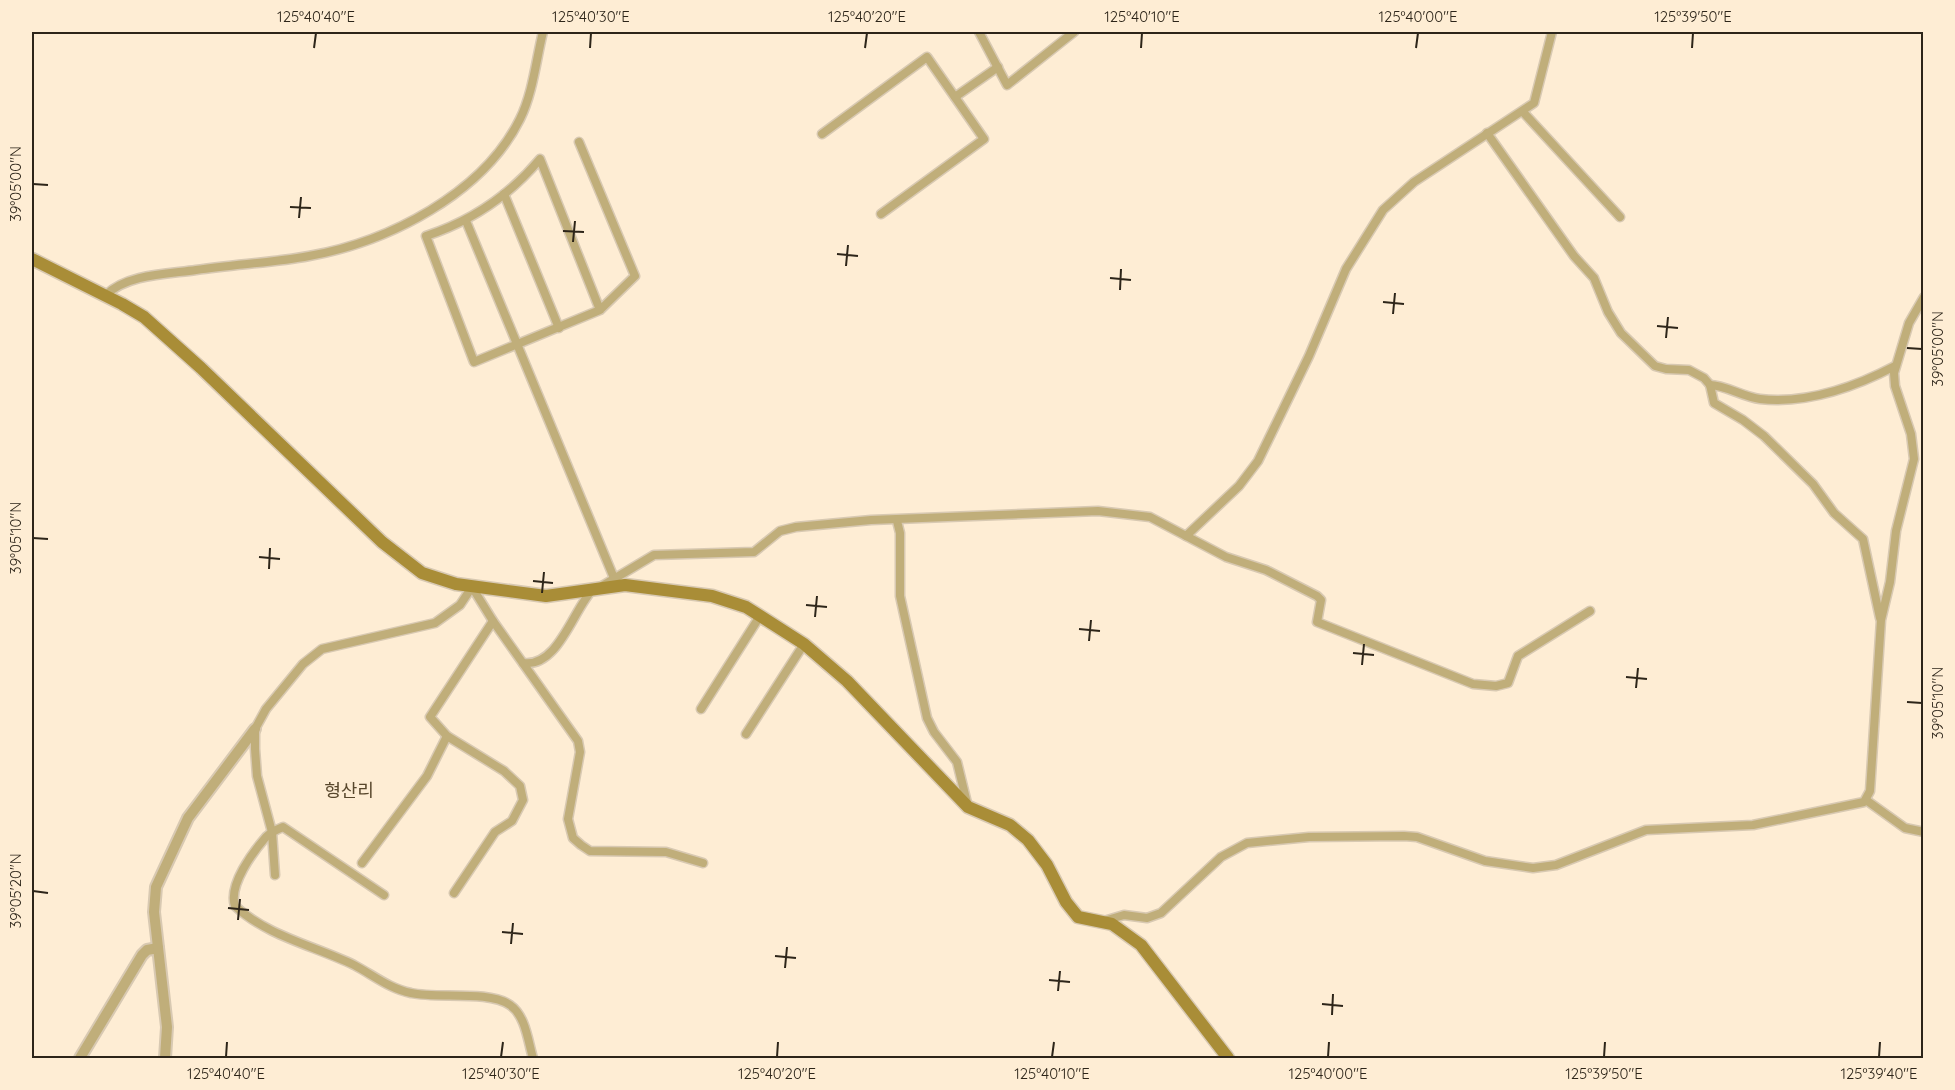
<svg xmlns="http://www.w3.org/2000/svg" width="1955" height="1090" font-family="Quicksand,'Noto Sans KR',sans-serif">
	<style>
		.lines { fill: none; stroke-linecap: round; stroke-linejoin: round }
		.minor-casing { stroke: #d8c9b2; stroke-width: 11 }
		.tertiary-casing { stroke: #d8c9b2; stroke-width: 14 }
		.secondary-casing { stroke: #d8c9b2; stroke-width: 15 }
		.minor { stroke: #c0ae7a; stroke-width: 8 }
		.tertiary { stroke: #c0ae7a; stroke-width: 10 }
		.secondary { stroke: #a98d37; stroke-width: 12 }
		.ticks { fill: none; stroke: #2d2519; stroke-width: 2 }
		.labels { text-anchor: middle; stroke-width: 4.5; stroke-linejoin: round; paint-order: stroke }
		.quarter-label { font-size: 18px; fill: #58472c; stroke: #feedd4 }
		.neatline { fill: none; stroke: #2d2519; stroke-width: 2 }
		.ticks-label { font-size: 15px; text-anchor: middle; fill: #2d2519 }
	</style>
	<rect width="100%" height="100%" fill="#feedd4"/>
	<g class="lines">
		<defs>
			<g id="minor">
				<path d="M979,32L1007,85L1074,32"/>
				<path d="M955,97L998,67"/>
				<path d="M1523,112L1620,217"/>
				<path d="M1487,133L1574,256L1594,278L1608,312L1621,333L1655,366L1666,369L1689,370L1704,378L1710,385L1714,403L1743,420L1764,436L1813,484L1834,513L1863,539L1880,618"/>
				<path d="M822,134L927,57L984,139L881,214"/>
				<path d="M579,142L635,276L600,310L474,362L426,236C472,221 509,196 540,159L600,310"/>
				<path d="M504,194L559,328"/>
				<path d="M466,221L614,578"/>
				<path d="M106,295C127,274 168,274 196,270C234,264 272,263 309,256C388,242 483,194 520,119C533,93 536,60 543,32"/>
				<path d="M1710,385C1725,385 1743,397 1760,399C1806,404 1855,387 1895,366"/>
				<path d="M897,521L900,533V596L927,718L934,732L957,762L968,807"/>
				<path d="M1186,536L1239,486L1258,461L1309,356L1346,269L1383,210L1414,182L1534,103L1552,32"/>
				<path d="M602,586L654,555L754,552L780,531L796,527L871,520L1098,511L1150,517L1226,557L1266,570L1317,596L1321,600L1317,622L1473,684L1496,686L1508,683L1518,656L1590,611"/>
				<path d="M523,663C558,668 573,610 593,589"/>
				<path d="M701,709L760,616"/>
				<path d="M746,734L804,644"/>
				<path d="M1866,800L1905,828L1924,832"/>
				<path d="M362,863L427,776L447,736"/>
				<path d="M275,875L272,832L257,776L255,749V729L266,709L303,664L322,649L435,623L460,605L472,587L493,621L578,741L580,752L568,819L573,838L581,845L590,851L666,852L703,863"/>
				<path d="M454,893L495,832L512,821L523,800L520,786L504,771L447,736L430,717L493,621"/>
				<path d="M384,895L283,827C278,829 271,832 266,837C253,852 228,885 235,906C267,936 315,946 354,965C373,975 390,989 411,993C438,999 488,990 510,1005C526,1016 528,1042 533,1058"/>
				<path d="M1104,921L1124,915L1147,918L1161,913L1221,857L1247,843L1309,837L1404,836L1417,837L1485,861L1533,868L1556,865L1646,830L1753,825L1864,802L1870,791L1881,620L1890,582L1896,531L1914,459L1911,434L1895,386L1894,373L1909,323L1924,297"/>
			</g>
			<g id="tertiary">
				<path d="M80,1058L142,955L147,950L158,948"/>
				<path d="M165,1058L167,1027L154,912L156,887L188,818L255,729"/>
			</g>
			<path id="secondary" d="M32,259L122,304L144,317L201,368L382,542L422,573L456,584L546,596L625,585L712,596L746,607L804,644L847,681L968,807L1010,825L1028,840L1047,865L1066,902L1078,917L1112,924L1141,945L1228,1058"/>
		</defs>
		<!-- minor casing -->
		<use href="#minor" class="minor-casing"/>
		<!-- tertiary casing -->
		<use href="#tertiary" class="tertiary-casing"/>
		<!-- secondary casing -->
		<use href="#secondary" class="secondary-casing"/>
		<!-- minor -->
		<use href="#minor" class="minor"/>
		<!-- tertiary -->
		<use href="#tertiary" class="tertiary"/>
		<!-- secondary -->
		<use href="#secondary" class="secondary"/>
	</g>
	<!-- ticks -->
	<path class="ticks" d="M314,48L316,33M590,48L591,33M865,48L867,33M1141,48L1142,33M1416,48L1418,33M1692,48L1693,33M33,184L48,185M290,207L311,208M299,218L301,197M563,231L584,232M573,242L575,221M837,254L858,256M846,266L848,245M1110,278L1131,280M1120,290L1121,269M1383,302L1404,304M1393,314L1395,293M1657,326L1678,328M1666,338L1668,317M1907,348L1922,349M33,538L48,539M259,557L280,559M269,569L270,548M533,581L553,583M542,593L544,572M806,605L827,607M815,617L817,596M1079,629L1100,631M1089,641L1091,620M1353,653L1374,655M1362,665L1364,644M1626,677L1647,679M1636,688L1638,668M1907,702L1922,703M33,891L48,893M228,908L249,910M238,920L240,899M502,932L523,934M511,944L513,923M775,956L796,958M785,968L787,947M1049,980L1070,982M1058,991L1060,971M1322,1004L1343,1006M1332,1015L1333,994M226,1057L227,1042M501,1057L503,1042M777,1057L778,1042M1052,1057L1054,1042M1328,1057L1329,1042M1604,1057L1605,1042M1879,1057L1880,1042"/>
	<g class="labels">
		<!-- quarter labels -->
		<g class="quarter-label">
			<text x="349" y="797">형산리</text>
		</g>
	</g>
	<!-- border -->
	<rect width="1955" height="1090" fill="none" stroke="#feedd4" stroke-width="66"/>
	<rect x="33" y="33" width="1889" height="1024" class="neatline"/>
	<g class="ticks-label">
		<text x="316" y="22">125°40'40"E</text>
		<text x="591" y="22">125°40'30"E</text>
		<text x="867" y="22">125°40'20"E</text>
		<text x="1142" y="22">125°40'10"E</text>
		<text x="1418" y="22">125°40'00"E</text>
		<text x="1693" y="22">125°39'50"E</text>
		<text transform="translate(16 184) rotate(-90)" y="5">39°05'00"N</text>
		<text transform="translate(1938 349) rotate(-90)" y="5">39°05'00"N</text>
		<text transform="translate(16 538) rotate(-90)" y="5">39°05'10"N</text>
		<text transform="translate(1938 703) rotate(-90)" y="5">39°05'10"N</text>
		<text transform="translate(16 891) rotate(-90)" y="5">39°05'20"N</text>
		<text x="226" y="1079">125°40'40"E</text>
		<text x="501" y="1079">125°40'30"E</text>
		<text x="777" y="1079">125°40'20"E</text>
		<text x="1052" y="1079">125°40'10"E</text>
		<text x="1328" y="1079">125°40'00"E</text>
		<text x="1604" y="1079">125°39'50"E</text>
		<text x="1879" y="1079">125°39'40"E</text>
	</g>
</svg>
